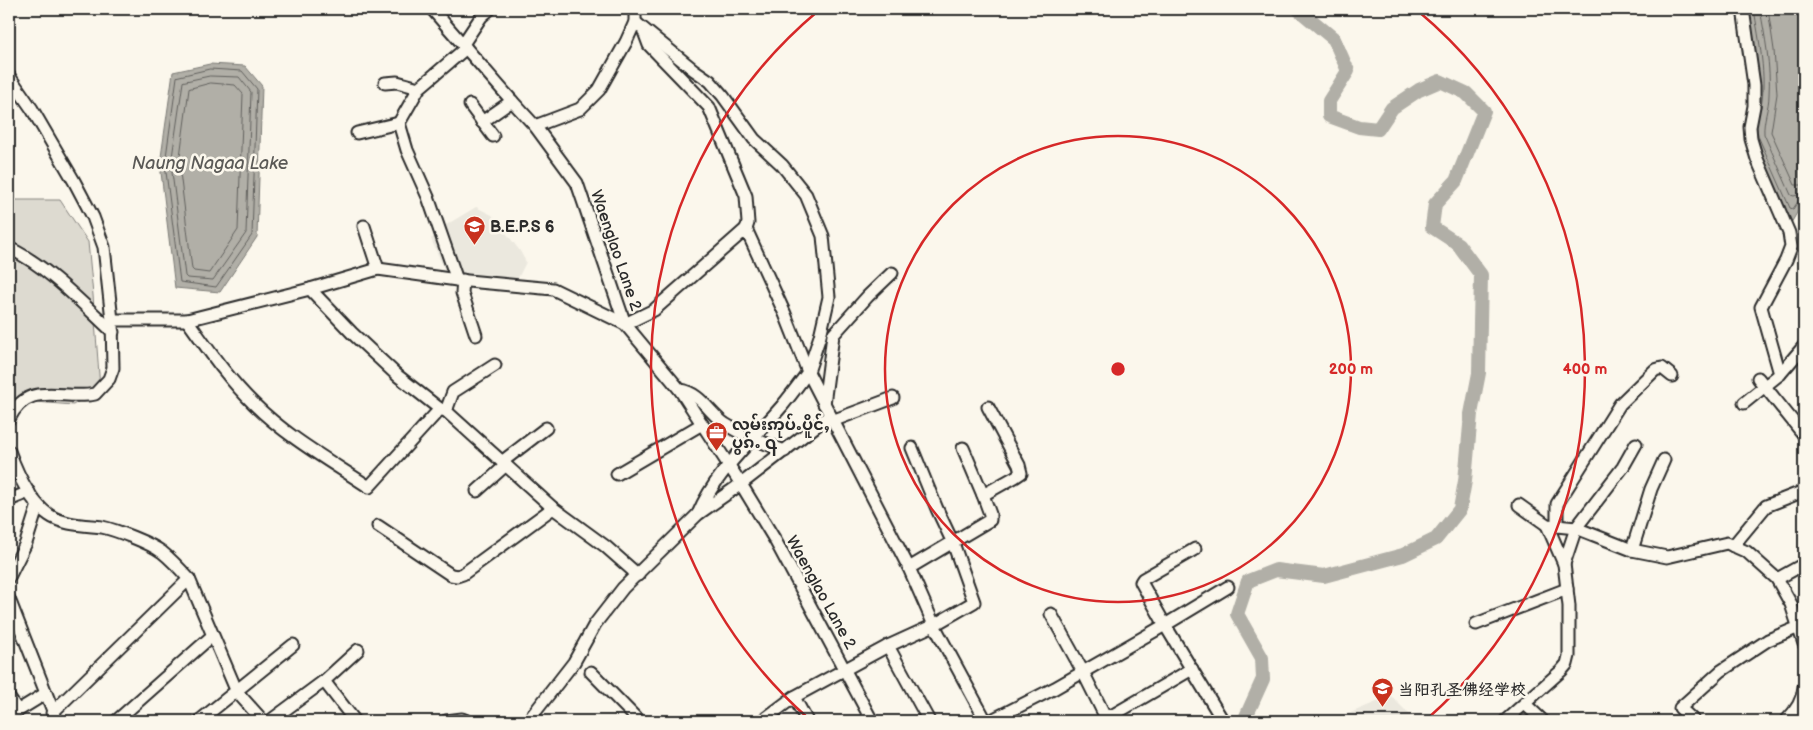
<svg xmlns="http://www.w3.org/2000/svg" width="1813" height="730" font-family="'Balsamiq Sans','LXGW WenKai TC','Noto Sans Myanmar',sans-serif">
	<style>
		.built { fill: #ebe8de }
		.green { fill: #dddad0; stroke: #84827e }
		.water { fill: #b1afa7; stroke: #7b7a75 }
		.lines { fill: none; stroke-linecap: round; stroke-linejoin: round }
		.shore { stroke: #61605d; stroke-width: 1 }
		.river { stroke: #b1afa7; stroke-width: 14 }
		.minor-casing { stroke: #2b2b2b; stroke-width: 15 }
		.minor { stroke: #fbf7ec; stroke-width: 11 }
		.ring { fill: none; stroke: #d62828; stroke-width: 2.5 }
		.labels { text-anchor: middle; stroke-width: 5; stroke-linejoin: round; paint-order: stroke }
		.poi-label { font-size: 16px; font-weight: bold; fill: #2b2b2b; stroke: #fbf7ec; text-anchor: start }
		.street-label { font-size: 16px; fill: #2b2b2b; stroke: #fbf7ec }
		.water-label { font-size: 18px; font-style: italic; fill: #5a5956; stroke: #fbf7ec }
		.centre { fill: #d62828; stroke: #fbf7ec; stroke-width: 2.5 }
		.ring-label { font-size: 15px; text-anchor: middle; font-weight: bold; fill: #d62828; stroke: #fbf7ec; stroke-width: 5; stroke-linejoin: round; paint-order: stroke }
	</style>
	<rect width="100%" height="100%" fill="#fbf7ec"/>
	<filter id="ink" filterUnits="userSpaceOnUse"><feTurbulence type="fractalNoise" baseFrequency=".02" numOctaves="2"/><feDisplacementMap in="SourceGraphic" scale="10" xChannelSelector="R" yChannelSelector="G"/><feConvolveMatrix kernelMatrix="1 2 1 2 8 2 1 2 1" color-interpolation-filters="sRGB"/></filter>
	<g filter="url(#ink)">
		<!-- built -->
		<g class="built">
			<path d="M476,207L492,215L520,251L526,262L514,286L450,282L431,239L446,225Z"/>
			<path d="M1391,696L1416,721H1331Z"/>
		</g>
		<!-- green -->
		<path class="green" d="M9,200H60L88,242L93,295L100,388L73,405L23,401L9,404Z"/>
		<!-- water -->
		<g class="water">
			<path d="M1749,9H1804V201L1791,223L1753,136L1757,71Z"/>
			<path d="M210,64L245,66L262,86L257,237L220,292L175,288L160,164L173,72Z"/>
		</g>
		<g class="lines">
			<!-- shore -->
			<g class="shore">
				<path d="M1754,9C1759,41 1767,75 1761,107"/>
				<path d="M1760,9C1765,37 1771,66 1769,95C1769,108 1763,120 1764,134L1791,195L1794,196L1804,193"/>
				<path d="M1768,9L1774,50L1777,94L1771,132L1795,185H1804"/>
				<path d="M210,69L242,71L257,89L252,235L216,287L180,282L165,164L177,77Z"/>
				<path d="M210,76L239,77L251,92L246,233L213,280L187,278L185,276L171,164L183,82Z"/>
				<path d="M211,83L235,85L243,94L238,230L209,273L194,271L192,269L179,164L189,89Z"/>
				<path d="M1757,127L1758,136L1790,208L1793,209L1799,200L1804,199"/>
			</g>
			<!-- river -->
			<path class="river" d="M1244,721L1263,679L1262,658L1237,614L1248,581L1276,570L1324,576L1403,555L1436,539L1460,509L1465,481L1471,414L1479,373L1481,275L1458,244L1432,227L1435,204L1456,181L1484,111L1466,93L1440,81L1419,90L1392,108L1378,129L1359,127L1329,116V101L1348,71L1334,39L1298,9"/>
			<defs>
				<g id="minor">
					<path d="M432,9L512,101L535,126L577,183L625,324L680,390L741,484L775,540L872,721"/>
					<path d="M1743,9L1754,85V106L1750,127L1751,139L1757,159L1789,233L1791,247L1786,260L1761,307L1780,374"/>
					<path d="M635,22L694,70L710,81L723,96L754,139L782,165L806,195L823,236L829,297L820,336L808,372L909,568L934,625L986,721"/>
					<path d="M643,29L649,45L709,107L746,196L748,223L746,229"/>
					<path d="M463,44L481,17L490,9"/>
					<path d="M9,76L32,109L74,181L93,217L104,247L112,320L113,368L109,379L95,394C62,401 28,379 9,419"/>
					<path d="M385,83L397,82L419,88"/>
					<path d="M470,105L493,136"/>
					<path d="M482,122L512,101"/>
					<path d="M535,126L580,109L599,90L626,42L635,22V9"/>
					<path d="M357,133L399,123"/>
					<path d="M364,226L378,269"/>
					<path d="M9,248C46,265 83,304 113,332"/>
					<path d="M457,280L428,197L407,150L399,123L419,88L466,48"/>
					<path d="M463,280L462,293L476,335"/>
					<path d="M310,289L352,333L398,376L440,409L446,411L553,508L605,546L638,575"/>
					<path d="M112,320H187L310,289L378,269L457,280L553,289L625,324L654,310L746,229L785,314L808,372C799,384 791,395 782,406C752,441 716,471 698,514"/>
					<path d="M187,320C208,349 228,379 254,404C287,437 330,461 369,487L440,409"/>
					<path d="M1758,378L1804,435"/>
					<path d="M680,390C701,393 709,413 725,424C744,436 764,443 785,451"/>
					<path d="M1744,403L1780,374L1804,346"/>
					<path d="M824,404L833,335L868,296L892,273"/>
					<path d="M446,411L453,392L495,365"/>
					<path d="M832,421L893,398"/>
					<path d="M963,448L983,495"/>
					<path d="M9,451C17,473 30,502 49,515C63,525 85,525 102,527C116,530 150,543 162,552C172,560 181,570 189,579L237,692L263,721"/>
					<path d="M503,461L546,428"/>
					<path d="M617,474L702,424"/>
					<path d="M477,491L506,465"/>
					<path d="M9,500L29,492"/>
					<path d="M1519,505L1547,525L1576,528L1632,550L1667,557L1727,543L1747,552L1777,579L1791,604L1804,644"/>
					<path d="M378,526L451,575L457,576L463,574L553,508"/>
					<path d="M1557,526V504L1620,404L1655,370L1662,368L1672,376"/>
					<path d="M1733,546L1766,506L1804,491"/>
					<path d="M1195,549L1143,579L1141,582L1165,625L1228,587"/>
					<path d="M1632,550L1651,489L1664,460"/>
					<path d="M1564,564L1576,528L1623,467L1636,444"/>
					<path d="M909,568L990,520V514L983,495L1015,477L1021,473L1019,465L988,407"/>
					<path d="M9,577L26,543L38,505"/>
					<path d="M1777,579L1804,564"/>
					<path d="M9,599L57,721"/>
					<path d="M1051,614L1083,672L1103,712L1107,716L1113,715L1192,669"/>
					<path d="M1476,624L1567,589"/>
					<path d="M888,646L929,721"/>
					<path d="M591,672L639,721"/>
					<path d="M324,681L355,721"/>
					<path d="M794,697L807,721"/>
					<path d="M9,698L18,711"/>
					<path d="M1525,704L1543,721"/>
					<path d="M52,713L189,579"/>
					<path d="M9,716L45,694"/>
					<path d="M116,721L212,636"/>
					<path d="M199,721L293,645"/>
					<path d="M270,721L324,681L358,650"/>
					<path d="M446,721L462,719L467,721"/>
					<path d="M528,721L574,662L595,624L623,588L698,514L741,484L829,416"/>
					<path d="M762,721L794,697L888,646L934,625L974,602L953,543L937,509L912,448"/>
					<path d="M990,721L1055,688L1165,625L1223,721"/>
					<path d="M1505,721L1561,671L1567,664L1569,656V606L1564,564L1547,525"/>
					<path d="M1694,721L1680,708L1721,671L1768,640L1799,627"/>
					<path d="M1786,721C1795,712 1803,700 1804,687"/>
				</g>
			</defs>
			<!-- minor casing -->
			<use href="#minor" class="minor-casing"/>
			<!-- minor -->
			<use href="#minor" class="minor"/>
		</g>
	</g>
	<!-- distance rings -->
	<g class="ring">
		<circle cx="1118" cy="369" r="233"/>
		<path d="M809 719A467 467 0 0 1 818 11M1418 11A467 467 0 0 1 1427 719"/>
	</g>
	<!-- icons -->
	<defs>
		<symbol id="school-pin" viewBox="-11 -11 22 30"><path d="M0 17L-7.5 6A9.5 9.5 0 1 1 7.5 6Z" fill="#c8321e" stroke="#fbf7ec"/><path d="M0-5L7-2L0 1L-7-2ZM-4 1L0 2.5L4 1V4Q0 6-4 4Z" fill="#fff"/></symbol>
		<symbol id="office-pin" viewBox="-11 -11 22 30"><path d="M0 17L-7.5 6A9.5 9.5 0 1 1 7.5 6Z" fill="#c8321e" stroke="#fbf7ec"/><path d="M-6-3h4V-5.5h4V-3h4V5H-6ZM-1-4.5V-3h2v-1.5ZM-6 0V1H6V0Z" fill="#fff"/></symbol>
	</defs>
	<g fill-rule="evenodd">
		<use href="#school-pin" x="462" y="214" width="25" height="34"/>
		<use href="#office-pin" x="704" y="420" width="25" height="34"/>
		<use href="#school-pin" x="1370" y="676" width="25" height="34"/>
	</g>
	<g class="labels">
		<!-- poi labels -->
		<g class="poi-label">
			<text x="490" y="232">B.E.P.S 6</text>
			<text x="732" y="430">လုမ်းဢုပ်ႉပိူင်ႇ<tspan x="732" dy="18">ပွၵ်ႉ ႖</tspan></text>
			<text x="1398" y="695">当阳孔圣佛经学校</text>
		</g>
		<!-- street labels -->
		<g class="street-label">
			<text transform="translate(617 250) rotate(71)" y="6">Waenglao Lane 2</text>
			<text transform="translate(822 592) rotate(61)" y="6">Waenglao Lane 2</text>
		</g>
		<!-- water labels -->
		<g class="water-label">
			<text x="210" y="169">Naung Nagaa Lake</text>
		</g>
	</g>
	<circle cx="1118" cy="369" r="8" class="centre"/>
	<g class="ring-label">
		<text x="1351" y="374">200 m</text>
		<text x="1585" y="374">400 m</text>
	</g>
	<!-- margin -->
	<rect width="1813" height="730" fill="none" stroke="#fbf7ec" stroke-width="30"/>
	<rect x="15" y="15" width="1783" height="700" fill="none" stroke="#2b2b2b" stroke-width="2" filter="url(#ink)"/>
</svg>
